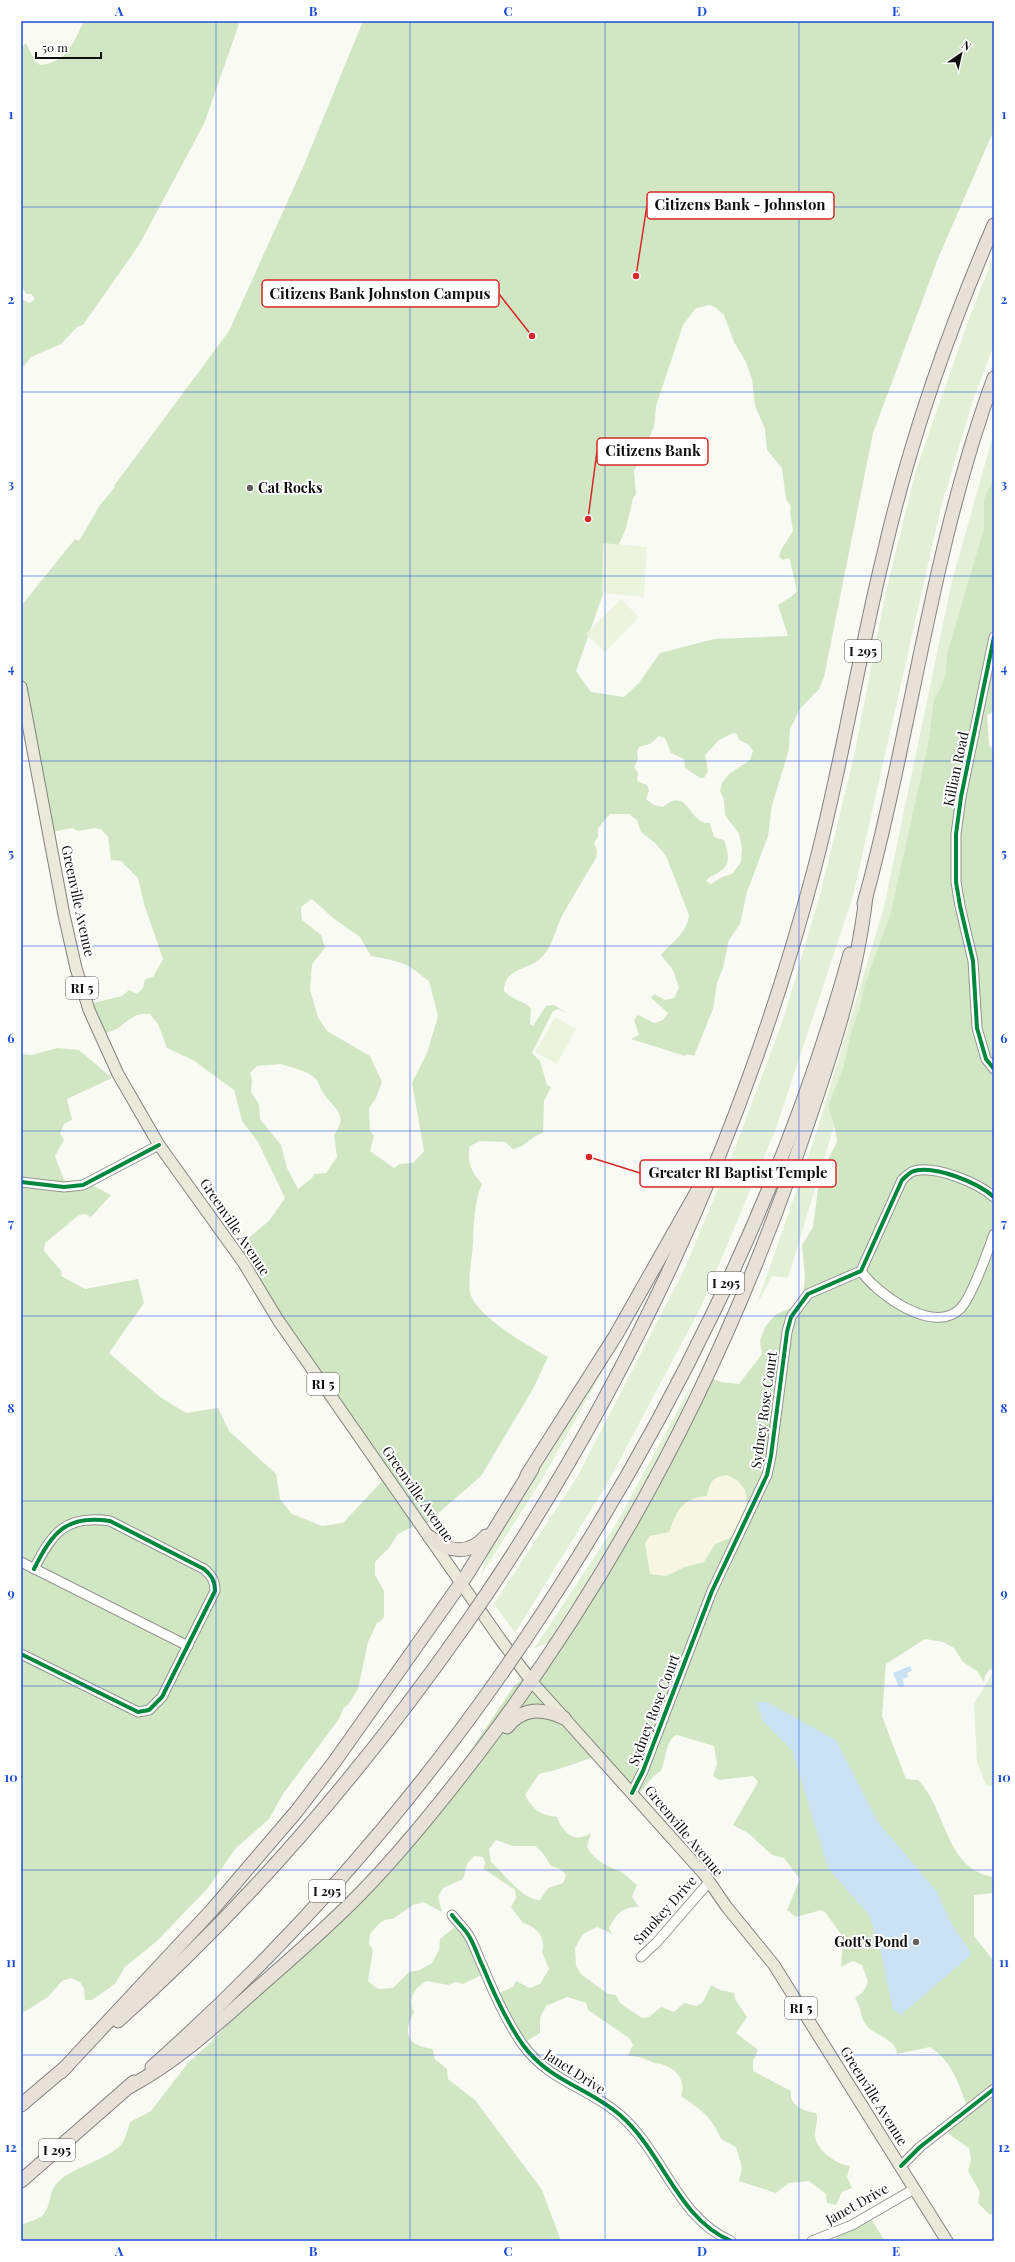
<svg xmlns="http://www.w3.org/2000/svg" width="1015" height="2262" font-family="'Playfair Display',serif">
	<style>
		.farmland { fill: #f6f6e1 }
		.green { fill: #e2f0d5 }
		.forest { fill: #d1e7c3; fill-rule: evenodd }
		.pitch { fill: #ecf4de }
		.water { fill: #cbe2f4 }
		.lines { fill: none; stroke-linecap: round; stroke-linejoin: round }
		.minor-casing { stroke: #949492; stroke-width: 11 }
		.major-casing { stroke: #82827f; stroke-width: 13 }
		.highway-casing { stroke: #82827f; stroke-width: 15 }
		.minor { stroke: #fefefd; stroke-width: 9 }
		.major { stroke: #ebe9da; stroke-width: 11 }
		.highway { stroke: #e8e1d7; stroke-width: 13 }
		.highway-bridge-casing { stroke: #82827f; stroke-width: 15; stroke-linecap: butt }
		.highway-bridge { stroke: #e8e1d7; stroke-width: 13 }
		.cycleway-casing { stroke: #fff; stroke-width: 6 }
		.cycleway { stroke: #00873e; stroke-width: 4 }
		.grid { fill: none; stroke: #1d4ed8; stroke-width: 1; stroke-opacity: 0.55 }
		.poi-dot { fill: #61615e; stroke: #fff; stroke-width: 1.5 }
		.labels { text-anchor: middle; stroke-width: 4; stroke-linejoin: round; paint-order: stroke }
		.shield { fill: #fff; stroke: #565656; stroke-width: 1 }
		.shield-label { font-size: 13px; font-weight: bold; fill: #0e0e0e }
		.poi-label { font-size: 14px; font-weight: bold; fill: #0e0e0e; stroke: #fff; text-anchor: start }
		.street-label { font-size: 14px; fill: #0e0e0e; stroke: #fff }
		.leader { fill: none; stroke: #d62828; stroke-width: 1.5 }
		.callout-dot { fill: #d62828; stroke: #fff; stroke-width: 1.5 }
		.callout { fill: #fff; stroke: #d62828; stroke-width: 1.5 }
		.callout-label { font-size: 15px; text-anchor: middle; font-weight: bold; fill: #0e0e0e }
		.neatline { fill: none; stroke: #1d4ed8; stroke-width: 1.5 }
		.grid-label { font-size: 13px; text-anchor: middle; font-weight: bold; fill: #1d4ed8 }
	</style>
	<rect width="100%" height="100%" fill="#fafaf4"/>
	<!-- farmland -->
	<path class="farmland" d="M727,1475L738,1481L745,1490L747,1503L737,1530L730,1538L715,1544L704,1562L685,1567L666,1576L650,1574L645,1543L650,1536L669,1532L678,1509L693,1497L707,1496L710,1482L716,1476Z"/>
	<!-- green -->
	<g class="green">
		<path d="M994,255V345L974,397L941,507L853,896L775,1131L702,1305L607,1484L515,1633L494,1604L577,1477L685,1268L735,1148L783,1020L821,891L854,756L885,596L916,470L969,319Z"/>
		<path d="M994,432V524L904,895L788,1278L772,1276L757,1304L815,1137L884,907L952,581Z"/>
		<path d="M620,1340L541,1481L481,1575L488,1553Z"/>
		<path d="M693,1382C658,1475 602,1558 549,1642L534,1649L616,1524Z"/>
		<path d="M994,1670V1787L986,1785L977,1762L974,1704Z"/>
	</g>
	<!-- forest -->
	<g class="forest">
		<path d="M84,21H240L204,124L139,245L83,325L77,327L61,344L31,357L21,370V299L30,303L35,299L31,294H26L21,285V48L26,43L35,61L40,65C68,62 73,43 84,21Z"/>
		<path d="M363,21H994V130L939,256L873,433L824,677L819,689L800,709L790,729L789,750L772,805L768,836L747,892L740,924L729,940L723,968L717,983L713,1009L694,1056L687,1054L685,1056L631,1039L639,1035L634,1020L638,1015L654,1023L663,1020L668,1013L651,998L654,994L665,1000L674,998L679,988L673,970L661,955C671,942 687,934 689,915L666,856L655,843L641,832L637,820L629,814H610L598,828V837L594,843L597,850L596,858C585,877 573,896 562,916C555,930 553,946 542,957C529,971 504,967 504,991C512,1000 523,1000 531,1008L530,1024L533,1026L546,1006L554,1005L567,1013L558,1009L553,1011L532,1053L540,1061L547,1085L551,1087L544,1101L543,1133C531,1136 526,1147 513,1149L505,1142L480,1141L470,1146C466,1161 472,1173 482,1184C474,1201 474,1224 473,1243C472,1259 468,1275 470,1292C474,1315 529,1346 548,1357L533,1389L481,1476L419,1530L414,1526L398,1534L389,1548L375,1562V1575L384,1591V1617L381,1621L377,1623L368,1642L358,1689L348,1705L344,1707L339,1719L283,1794L269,1819L236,1848L207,1889L157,1941L125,1967L115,1984L92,2000H85L84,1989L80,1982L71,1978L62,1981L48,1997L21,2014V1054L32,1055L57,1048L79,1050L112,1078L67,1099L72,1120L64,1124L60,1133L64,1140L55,1156L64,1180L94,1186L111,1195L91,1217L85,1214L79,1215L45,1243L44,1251L62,1272L61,1276L85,1289L138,1279L144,1303L109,1353L160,1397L186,1413L218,1408L229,1431L276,1474L280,1499L292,1514L322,1526L343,1523L382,1481L315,1384L230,1253L269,1221L285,1198L258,1142L242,1121L234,1090L193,1060L167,1048L158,1024L150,1014C137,1013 131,1018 122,1025C118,1030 108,1032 102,1034L89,1004L122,996L129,990L137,994L143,988L145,979L153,977L163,959L144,904L138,878L121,861L111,860L108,837L102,830L95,828L78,831L72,828L51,832L21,682V606L75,539L79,541L100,505L115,487L114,486L229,331L304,165ZM709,305L715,307L724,315L734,342L746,362L752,379L755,406L765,429L767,450L782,468L786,499L791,507L790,512L793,531L781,550L779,557L783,560L789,558L790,561L797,591L792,596L778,605L788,636L714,639L660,653L639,683L624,697L591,692L576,671L609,577L613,558L626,528L633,498L636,494L634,471L654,427L656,406L683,325L695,309ZM733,733L737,734L739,740L748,744L753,751L750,760L729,774L722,783L720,791L724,800L725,815L739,834L742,848L741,862L732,874L722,877L711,884L706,881C709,877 712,876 716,874C732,866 729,854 724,840L714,837L710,823C688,825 689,785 663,807L654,805L646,799L649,791L647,785L637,781L638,773L634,767L638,759L637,752L639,747L650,744L659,736L665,738L671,753L684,759L685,768L700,778H704L708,771L705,755L719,740ZM312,899L333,918L360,937L371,956C386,959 404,961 416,971C421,975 424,978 429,981L438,1016L427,1053L412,1083L424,1151L413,1163L400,1164L394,1168L370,1151L374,1136L370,1131L369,1108L376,1098L382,1082L370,1056L327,1031L318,1017L310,990L312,964L325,948L321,935L302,920L301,907ZM281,1064C292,1068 307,1070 316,1079C319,1082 320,1089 323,1093C335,1110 349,1114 334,1135L337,1157L326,1173L314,1174L312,1178L298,1189L287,1168L281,1145L260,1119L259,1104L251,1092L252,1079L250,1073L257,1066Z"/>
		<path d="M994,478V712L987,715L989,745L994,750V1671L990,1669L985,1676L984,1682L977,1671L963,1662L954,1648L943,1642L925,1639L886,1664L882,1716L906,1779L918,1780C947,1809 945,1870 994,1877V1893L974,1895V1936L994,1961V2211L990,2215L978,2203L980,2192L968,2171L971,2160L969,2148L950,2135L946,2127L966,2109V2104C958,2081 951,2061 930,2047L897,2054C896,2038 873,2035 866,2025C860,2017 861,2006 855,1998L863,1992L868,1982L862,1965L853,1961L841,1967L843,1937L825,1912L821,1910L796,1917L787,1910L800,1879L784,1858L772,1855L748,1833L733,1825L758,1782L753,1776L719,1780L713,1776L717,1764L714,1746L677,1735C665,1740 666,1761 661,1771C649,1777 643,1792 632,1801L594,1757C576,1763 559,1770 539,1774L525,1795C534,1810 539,1815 557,1817C563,1833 574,1844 591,1833L587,1847C593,1858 605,1866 617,1870C624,1872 631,1881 637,1885L632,1897L639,1907C623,1906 616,1914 609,1928L612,1934L597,1927L583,1934L575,1948L576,1966L581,1974L608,1994L616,1995L620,2003L642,2018L649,2017L661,2007L674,2012L684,2003L697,2006L703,2002L711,1985L720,1990L734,1993L735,1999L747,2017L736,2033L758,2050L753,2061V2071L791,2091C789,2106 804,2111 816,2113C819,2121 815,2126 815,2134C815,2150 836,2164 850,2166L847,2177L852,2188L842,2192L836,2205L827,2203L826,2194L809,2181L789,2183L776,2193L739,2181L742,2168L736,2147L721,2139C712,2117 700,2109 681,2096C686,2082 678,2070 664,2065C660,2063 655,2064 652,2062C641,2058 640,2056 628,2056L633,2045L629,2038L588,2010L586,2003L567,1997L546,2006L540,2018V2033L520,2045L495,1995L513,1987L516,1981L530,1988L540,1984L549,1969L542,1952C547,1939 536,1926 523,1923L511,1907L516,1898L515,1890L484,1869L485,1862L483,1857L474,1856L467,1864L463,1879L443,1888L438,1897L442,1912L423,1902L413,1905L393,1919C382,1918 377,1926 370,1934L369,1944L373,1950L368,1981L378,1989L393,1988L409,1972L420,1970L432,1963L439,1950L440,1939L456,1926L470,1944L482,1975L463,1984L456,1982L448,1985L427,1981C415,1987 407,1999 414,2012C402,2033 407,2046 433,2049L435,2059L447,2069L448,2079L475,2100L542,2190L561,2241H21V2225C27,2222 38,2220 43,2215C52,2205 48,2191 58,2182C74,2166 113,2158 123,2142C126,2137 128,2128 130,2122L151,2111L188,2063L212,2041L248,2002L266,1990L363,1884L370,1873L387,1857L402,1835L411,1828L451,1779L514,1686L531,1671L583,1593L709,1377L721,1382L739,1384L762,1354L760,1341L765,1327L775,1315L795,1306L803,1297L805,1277L802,1245L813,1227L818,1189L826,1163L837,1142L835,1129L829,1109V1103L843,1069L852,1029L860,1008L864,987L891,912L928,745L934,700L942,685L946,674L947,654L984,529V499ZM727,1475L738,1481L745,1490L747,1503L737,1530L730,1538L715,1544L704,1562L685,1567L666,1576L650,1574L645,1543L650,1536L669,1532C678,1509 681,1499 707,1496C710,1482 712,1477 727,1475ZM496,1840L513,1846H535L542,1852L551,1866L560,1869L566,1875L563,1883L548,1888L540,1900C521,1899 505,1874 491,1862L489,1849Z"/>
		<path d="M870,2217L885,2241H837L835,2236Z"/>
	</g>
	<!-- pitch -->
	<g class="pitch">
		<path d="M603,543L647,547L644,597L602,593Z"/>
		<path d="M621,599L639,617L605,652L586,634Z"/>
		<path d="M555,1017L576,1029L557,1064L535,1052Z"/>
	</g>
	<!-- water -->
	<g class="water">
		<path d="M910,1666L912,1671L907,1673L908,1677L903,1679L904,1686L899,1687L893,1673Z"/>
		<path d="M756,1702H767L836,1740L878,1822L937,1892L953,1926L972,1954L901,2015L893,2010L879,1944L869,1915L828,1868L792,1750L763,1721Z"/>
	</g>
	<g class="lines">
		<defs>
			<g id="minor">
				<path d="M994,637L961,797L956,834V882L960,906L973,961L977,1028L986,1059L994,1069"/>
				<path d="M21,1182L64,1187L83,1185L159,1145"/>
				<path d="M861,1271C877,1294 933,1335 960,1309C972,1297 988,1251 994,1234"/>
				<path d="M21,1562L188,1646"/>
				<path d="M21,1654L138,1712L149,1710L162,1697L215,1591C215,1581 212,1576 204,1569L110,1521C66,1514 52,1533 34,1569"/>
				<path d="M632,1793L643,1771L712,1591L767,1475L771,1456L787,1332L791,1317L808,1294L861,1271L902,1180C905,1177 910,1172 914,1171C936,1165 978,1183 994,1197"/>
				<path d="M452,1915C457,1922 465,1929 469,1936C475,1946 478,1957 483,1967C494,1994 506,2021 523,2045C550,2082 588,2087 620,2115C663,2152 677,2218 731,2241"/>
				<path d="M641,1957L657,1942L709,1882"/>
				<path d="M901,2166L920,2147L994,2089"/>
				<path d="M812,2241L852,2225L914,2189"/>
			</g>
			<path id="major" d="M21,687L64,915L76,968L89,1010L118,1074L159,1145L243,1262L278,1320L500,1639L532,1682L704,1874L726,1906L774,1965L947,2241"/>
			<g id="highway">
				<path d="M864,904C912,729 931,549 994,378"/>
				<path d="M527,1475L616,1335L698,1190"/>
				<path d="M430,1537C448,1553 470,1555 486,1536"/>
				<path d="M488,1592C636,1370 746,1127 814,870C842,765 858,658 884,553C910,440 948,331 994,225"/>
				<path d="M524,1641C663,1435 784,1194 850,954"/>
				<path d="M507,1727C523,1707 542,1708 564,1718"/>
				<path d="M118,2021C249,1904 365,1768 466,1624"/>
				<path d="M152,2067C283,1951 402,1816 502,1673"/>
				<path d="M61,2072L213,1909L296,1812L335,1761L466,1576L532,1469"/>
				<path d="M129,2087C178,2061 218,2023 260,1986C294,1956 329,1926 361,1893C404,1849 443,1800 481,1750C617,1571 721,1371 795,1160C825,1073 856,987 866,896"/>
				<path d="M21,2105L67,2066"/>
				<path d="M21,2181L134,2082"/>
			</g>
		</defs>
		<!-- minor casing -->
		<use href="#minor" class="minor-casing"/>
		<!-- major casing -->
		<use href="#major" class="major-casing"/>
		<!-- highway casing -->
		<use href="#highway" class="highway-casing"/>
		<!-- minor -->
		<use href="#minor" class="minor"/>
		<!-- major -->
		<use href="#major" class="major"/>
		<!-- highway -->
		<use href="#highway" class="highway"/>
		<defs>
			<g id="highway-bridge">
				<path d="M466,1624L488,1592"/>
				<path d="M502,1673L524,1641"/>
			</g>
		</defs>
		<!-- highway-bridge casing -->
		<use href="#highway-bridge" class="highway-bridge-casing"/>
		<!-- highway-bridge -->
		<use href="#highway-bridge" class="highway-bridge"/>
		<defs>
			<g id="cycleway">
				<path d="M994,637L961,797L956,834V882L960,906L973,961L977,1028L986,1059L994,1069"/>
				<path d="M21,1182L64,1187L83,1185L159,1145"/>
				<path d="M21,1654L138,1712L149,1710L162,1697L215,1591C215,1581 212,1576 204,1569L110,1521C66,1514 52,1533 34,1569"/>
				<path d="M632,1793L643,1771L712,1591L767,1475L771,1456L787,1332L791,1317L808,1294L861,1271L902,1180C905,1177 910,1172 914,1171C936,1165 978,1183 994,1197"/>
				<path d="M452,1915C457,1922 465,1929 469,1936C475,1946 478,1957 483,1967C494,1994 506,2021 523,2045C550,2082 588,2087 620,2115C663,2152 677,2218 731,2241"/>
				<path d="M901,2166L920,2147L994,2089"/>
			</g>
		</defs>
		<!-- cycleway casing -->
		<use href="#cycleway" class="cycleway-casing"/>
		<!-- cycleway -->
		<use href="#cycleway" class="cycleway"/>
	</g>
	<!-- grid -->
	<path class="grid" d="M216,21V2241M410,21V2241M605,21V2241M799,21V2241M21,207H994M21,392H994M21,576H994M21,761H994M21,946H994M21,1131H994M21,1316H994M21,1501H994M21,1686H994M21,1870H994M21,2055H994"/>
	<!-- markers -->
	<g class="poi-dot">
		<circle cx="250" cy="488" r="4"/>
		<circle cx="916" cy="1942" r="4"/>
	</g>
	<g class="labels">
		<!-- shield labels -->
		<g class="shield">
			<rect x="845" y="640" width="36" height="22" rx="3"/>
			<rect x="66" y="977" width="32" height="22" rx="3"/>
			<rect x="708" y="1272" width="36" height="22" rx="3"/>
			<rect x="307" y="1373" width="32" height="22" rx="3"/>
			<rect x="309" y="1880" width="36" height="22" rx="3"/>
			<rect x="785" y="1997" width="32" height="22" rx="3"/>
			<rect x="39" y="2139" width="36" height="22" rx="3"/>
		</g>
		<g class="shield-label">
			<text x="863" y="656">I 295</text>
			<text x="82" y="993">RI 5</text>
			<text x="726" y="1288">I 295</text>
			<text x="323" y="1389">RI 5</text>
			<text x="327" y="1896">I 295</text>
			<text x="801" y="2013">RI 5</text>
			<text x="57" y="2155">I 295</text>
		</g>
		<!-- poi labels -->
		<g class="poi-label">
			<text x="258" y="493">Cat Rocks</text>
			<text x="908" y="1947" text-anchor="end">Gott's Pond</text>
		</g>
		<!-- street labels -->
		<g class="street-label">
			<text transform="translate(956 769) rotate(-78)" y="5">Killian Road</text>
			<text transform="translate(78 901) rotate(78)" y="5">Greenville Avenue</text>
			<text transform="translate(235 1227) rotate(56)" y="5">Greenville Avenue</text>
			<text transform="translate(764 1410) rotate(-82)" y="5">Sydney Rose Court</text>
			<text transform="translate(418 1494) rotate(55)" y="5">Greenville Avenue</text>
			<text transform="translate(654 1710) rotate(-69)" y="5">Sydney Rose Court</text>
			<text transform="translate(684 1831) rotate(50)" y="5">Greenville Avenue</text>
			<text transform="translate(665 1910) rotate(-48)" y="5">Smokey Drive</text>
			<text transform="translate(575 2072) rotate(33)" y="5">Janet Drive</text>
			<text transform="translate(874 2096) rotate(58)" y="5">Greenville Avenue</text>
			<text transform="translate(857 2204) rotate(-29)" y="5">Janet Drive</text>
		</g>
	</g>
	<!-- callouts -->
	<path class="leader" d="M636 276L647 205M532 336L499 294M588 519L597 451M589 1157L640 1173"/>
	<g class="callout-dot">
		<circle cx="636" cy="276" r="4"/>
		<circle cx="532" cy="336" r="4"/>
		<circle cx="588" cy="519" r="4"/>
		<circle cx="589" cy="1157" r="4"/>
	</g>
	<g class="callout">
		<rect x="647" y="192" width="187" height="27" rx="4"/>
		<rect x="262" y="280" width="237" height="27" rx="4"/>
		<rect x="597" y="438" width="111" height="27" rx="4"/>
		<rect x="640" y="1160" width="196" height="27" rx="4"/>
	</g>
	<g class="callout-label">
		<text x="740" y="210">Citizens Bank - Johnston</text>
		<text x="380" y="299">Citizens Bank Johnston Campus</text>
		<text x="653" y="456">Citizens Bank</text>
		<text x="738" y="1178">Greater RI Baptist Temple</text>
	</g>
	<!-- border -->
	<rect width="1015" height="2262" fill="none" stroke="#ffffff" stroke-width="44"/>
	<!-- north arrow -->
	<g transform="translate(961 54) rotate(34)" stroke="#ffffff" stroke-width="3" paint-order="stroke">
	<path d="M0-3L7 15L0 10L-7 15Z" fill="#0e0e0e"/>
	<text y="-6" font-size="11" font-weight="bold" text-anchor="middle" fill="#0e0e0e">N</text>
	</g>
	<!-- scale -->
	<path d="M36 52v6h65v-6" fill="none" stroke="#0e0e0e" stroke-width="2"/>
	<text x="42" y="52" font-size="12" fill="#0e0e0e" stroke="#ffffff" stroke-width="3" paint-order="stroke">50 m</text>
	<rect x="22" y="22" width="971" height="2218" class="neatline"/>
	<g class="grid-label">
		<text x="119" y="16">A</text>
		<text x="313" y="16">B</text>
		<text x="508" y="16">C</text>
		<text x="702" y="16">D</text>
		<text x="896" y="16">E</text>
		<text x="11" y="119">1</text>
		<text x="1004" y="119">1</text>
		<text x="11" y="304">2</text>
		<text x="1004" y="304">2</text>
		<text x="11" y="489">3</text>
		<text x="1004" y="489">3</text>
		<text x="11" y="673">4</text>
		<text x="1004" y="673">4</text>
		<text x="11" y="858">5</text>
		<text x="1004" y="858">5</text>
		<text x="11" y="1043">6</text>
		<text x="1004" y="1043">6</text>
		<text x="11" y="1228">7</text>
		<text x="1004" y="1228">7</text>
		<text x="11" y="1413">8</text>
		<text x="1004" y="1413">8</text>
		<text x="11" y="1598">9</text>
		<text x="1004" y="1598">9</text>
		<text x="11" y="1782">10</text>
		<text x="1004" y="1782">10</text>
		<text x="11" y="1967">11</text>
		<text x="1004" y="1967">11</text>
		<text x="11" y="2152">12</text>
		<text x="1004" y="2152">12</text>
		<text x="119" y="2256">A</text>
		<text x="313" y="2256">B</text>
		<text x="508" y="2256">C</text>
		<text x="702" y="2256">D</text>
		<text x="896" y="2256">E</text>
	</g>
</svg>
